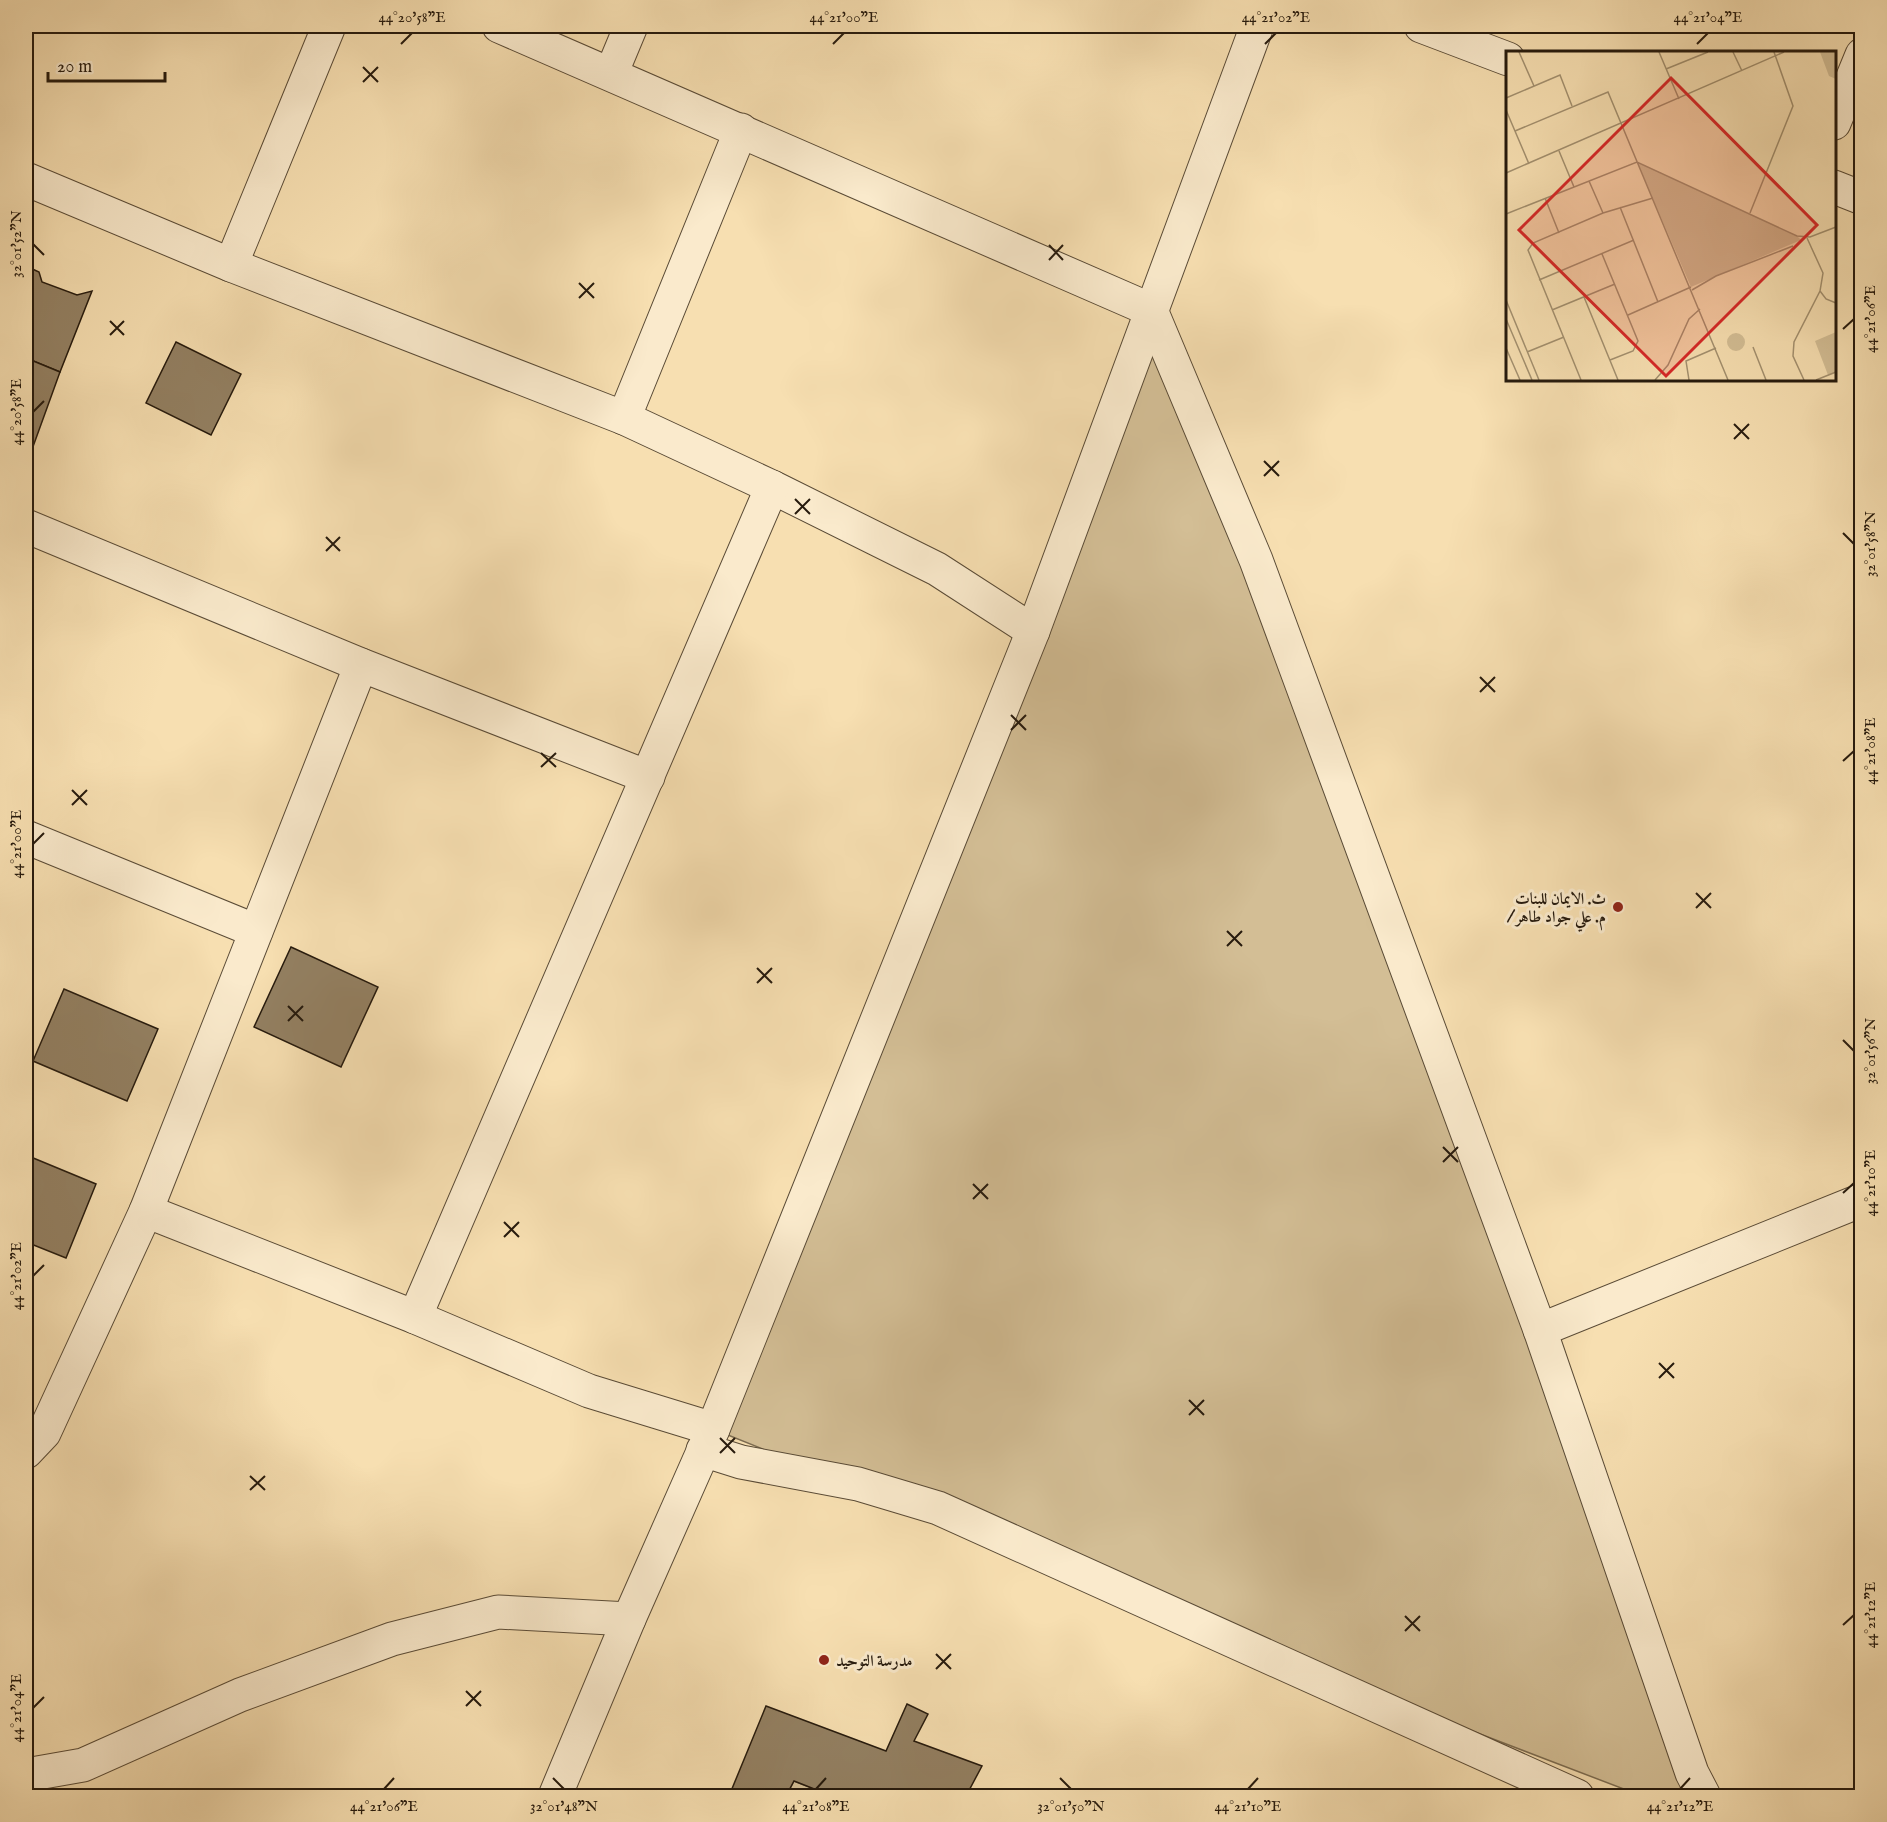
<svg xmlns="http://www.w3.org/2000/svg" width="1887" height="1822" font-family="'IM FELL English',Amiri,serif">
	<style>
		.green { fill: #d3be95; stroke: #7c6c51; stroke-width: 1.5 }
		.building { fill: #938062; stroke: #261a0d; stroke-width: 1.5 }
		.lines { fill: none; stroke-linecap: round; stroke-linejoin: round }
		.street-casing { stroke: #5a4b36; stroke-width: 35 }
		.street { stroke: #faeacc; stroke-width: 33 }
		.ticks { fill: none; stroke: #261a0d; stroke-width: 2 }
		.poi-dot { fill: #8f2418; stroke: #faeacc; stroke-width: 2 }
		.labels { text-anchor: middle; stroke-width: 6; stroke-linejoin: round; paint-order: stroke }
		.poi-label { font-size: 16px; font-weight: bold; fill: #261a0d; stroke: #faeacc; text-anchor: end }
		.inset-road { fill: none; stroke: #a3906f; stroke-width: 1.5 }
		.view { fill: #d62828; fill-opacity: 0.15; stroke: #d62828; stroke-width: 3 }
		.inset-edge { fill: none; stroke: #261a0d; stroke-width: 3 }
		.neatline { fill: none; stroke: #261a0d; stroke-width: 2 }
		.ticks-label { font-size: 15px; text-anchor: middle; fill: #261a0d }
	</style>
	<rect width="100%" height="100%" fill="#f7dfb1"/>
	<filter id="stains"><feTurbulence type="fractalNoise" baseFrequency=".00333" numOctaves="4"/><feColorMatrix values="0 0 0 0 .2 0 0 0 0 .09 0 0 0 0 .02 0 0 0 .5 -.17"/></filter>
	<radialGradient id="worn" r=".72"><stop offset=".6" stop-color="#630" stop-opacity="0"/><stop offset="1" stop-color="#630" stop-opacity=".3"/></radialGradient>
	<!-- green -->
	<g class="green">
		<path d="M1151,310L1693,1796H1642L1305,1667L713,1429Z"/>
		<path d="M794,1781L832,1796H786Z"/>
	</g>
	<!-- building -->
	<g class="building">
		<path d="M26,266L39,272L42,282L77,295L92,291L60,372L26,358Z"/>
		<path d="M176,342L241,374L211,435L146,403Z"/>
		<path d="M26,358L60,372L26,466Z"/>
		<path d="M291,947L378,987L341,1067L254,1027Z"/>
		<path d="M64,989L158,1029L127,1101L33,1061Z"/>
		<path d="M26,1155L96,1184L66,1258L26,1242Z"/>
		<path d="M907,1704L928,1714L914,1741L982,1766L966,1796H832L794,1781L786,1796H729L766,1706L886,1751Z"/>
	</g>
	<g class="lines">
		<defs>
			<g id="street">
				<path d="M499,26L1151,310L1256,560L1540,1330L1692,1773L1704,1796"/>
				<path d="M1421,26L1508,59"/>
				<path d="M611,74L631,26"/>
				<path d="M1834,123L1862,55"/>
				<path d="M26,179L231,265L624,418L772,487L937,569L1033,631"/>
				<path d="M1834,187L1862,198"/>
				<path d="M231,265L329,26"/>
				<path d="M624,418L741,130"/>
				<path d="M26,526L361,665L648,777"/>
				<path d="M26,837L256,931"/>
				<path d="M146,1211L415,1317L589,1391L713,1429"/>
				<path d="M415,1317L772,487"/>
				<path d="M1540,1330L1862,1200"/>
				<path d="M703,1450L741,1462L858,1484L938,1508L1577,1796"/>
				<path d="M26,1452L44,1433L146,1211L361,665"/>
				<path d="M26,1775L83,1765L240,1695L392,1639L498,1612L629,1619"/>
				<path d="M555,1796L629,1619L713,1429L1033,631L1257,26"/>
			</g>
		</defs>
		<!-- street casing -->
		<use href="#street" class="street-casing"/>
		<!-- street -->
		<use href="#street" class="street"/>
	</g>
	<!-- ticks -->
	<path class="ticks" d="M401,44L412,33M833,44L844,33M1265,44L1276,33M1697,44L1708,33M363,67L378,82M363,82L378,67M33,244L44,255M1049,245L1063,260M1049,260L1063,245M579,283L594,298M579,298L594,283M110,321L124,335M1843,329L1854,319M110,335L124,321M33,412L44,401M1734,424L1749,439M1734,439L1749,424M1264,461L1279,476M1264,476L1279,461M795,499L810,514M795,514L810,499M1843,533L1854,544M326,537L340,551M326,551L340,537M1480,677L1495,692M1480,692L1495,677M1011,715L1026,730M1011,730L1026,715M541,753L556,767M1843,761L1854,751M541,767L556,753M72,790L87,805M72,805L87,790M33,844L44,833M1696,893L1711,908M1696,908L1711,893M1227,931L1242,946M1227,946L1242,931M757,968L772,983M757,983L772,968M288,1006L303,1021M288,1021L303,1006M1843,1040L1854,1051M1443,1147L1458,1162M1443,1162L1458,1147M973,1184L988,1199M1843,1193L1854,1183M973,1199L988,1184M504,1222L519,1237M504,1237L519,1222M33,1276L44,1265M1659,1363L1674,1378M1659,1378L1674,1363M1189,1400L1204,1415M1189,1415L1204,1400M720,1438L735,1453M720,1453L735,1438M250,1476L265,1490M250,1490L265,1476M1405,1616L1420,1631M1843,1625L1854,1615M1405,1631L1420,1616M936,1654L951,1669M936,1669L951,1654M466,1691L481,1706M466,1706L481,1691M33,1708L44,1697M553,1778L564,1789M1060,1778L1071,1789M384,1789L394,1778M816,1789L826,1778M1248,1789L1258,1778M1680,1789L1690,1778"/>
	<!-- markers -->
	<g class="poi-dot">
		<circle cx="1618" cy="907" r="6"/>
		<circle cx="824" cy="1660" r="6"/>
	</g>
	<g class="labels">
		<!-- poi labels -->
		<g class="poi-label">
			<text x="1606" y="904">ث. الايمان للبنات<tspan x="1606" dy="18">/ م. علي جواد طاهر</tspan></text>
			<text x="836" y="1666" text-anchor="start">مدرسة التوحيد</text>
		</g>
	</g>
	<!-- overview -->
	<g transform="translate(1506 51)">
		<rect width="330" height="330" fill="#f7dfb1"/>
		<path d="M314,1H330V28L323,25ZM131,111L291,185L295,189L185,236ZM330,281V321L322,324L309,290ZM221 291a9 9 0 1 1 18 0a9 9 0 1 1-18 0Z" fill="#d3be95"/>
		<path class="inset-road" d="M13,1L28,35M153,1L173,48M227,1L236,20M160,18L202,1M0,47L54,24L66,55M0,59L23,113M9,80L102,41L222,329M53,100L68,136M0,122L278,1M83,130L97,162M39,147L53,182M114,156L152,251M244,162L287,55L268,1M0,163L131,111L291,185L304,186L330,176M96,203L132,290L127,300L104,309M33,229L128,189M186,239L210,225L287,195M314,240L320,248L330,252M78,246L112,329M0,249L33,329M46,259L109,233M122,264L185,236M0,268L26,329M247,296L260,329M0,297L14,329M21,301L58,286M75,329L22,199L27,192L97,162L147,147M149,329L162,314L183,268L194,258M183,329L180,310L210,297M298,329L287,305L288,291L314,240L317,222L301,187M310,329L330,321"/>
		<path class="view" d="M165,27L311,174L160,325L13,179Z"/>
		<rect width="330" height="330" class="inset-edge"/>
	</g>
	<!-- margin -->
	<rect width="1887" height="1822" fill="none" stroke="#f7dfb1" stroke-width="66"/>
	<!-- scale -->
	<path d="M48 72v9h117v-9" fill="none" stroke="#261a0d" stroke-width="3"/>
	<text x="57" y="72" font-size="18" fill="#261a0d" stroke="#faeacc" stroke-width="4.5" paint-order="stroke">20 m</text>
	<rect x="33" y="33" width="1821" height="1756" class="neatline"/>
	<g class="ticks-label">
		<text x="412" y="22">44°20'58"E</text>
		<text x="844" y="22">44°21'00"E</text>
		<text x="1276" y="22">44°21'02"E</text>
		<text x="1708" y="22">44°21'04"E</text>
		<text transform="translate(16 244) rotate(-90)" y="5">32°01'52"N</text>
		<text transform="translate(1870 319) rotate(-90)" y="5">44°21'06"E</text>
		<text transform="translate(16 412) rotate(-90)" y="5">44°20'58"E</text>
		<text transform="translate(1870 544) rotate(-90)" y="5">32°01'58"N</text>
		<text transform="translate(1870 751) rotate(-90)" y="5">44°21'08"E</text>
		<text transform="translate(16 844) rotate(-90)" y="5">44°21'00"E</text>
		<text transform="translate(1870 1051) rotate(-90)" y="5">32°01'56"N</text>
		<text transform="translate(1870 1183) rotate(-90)" y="5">44°21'10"E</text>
		<text transform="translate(16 1276) rotate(-90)" y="5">44°21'02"E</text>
		<text transform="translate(1870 1615) rotate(-90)" y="5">44°21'12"E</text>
		<text transform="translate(16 1708) rotate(-90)" y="5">44°21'04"E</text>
		<text x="384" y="1811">44°21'06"E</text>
		<text x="564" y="1811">32°01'48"N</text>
		<text x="816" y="1811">44°21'08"E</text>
		<text x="1071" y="1811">32°01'50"N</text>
		<text x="1248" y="1811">44°21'10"E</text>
		<text x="1680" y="1811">44°21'12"E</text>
	</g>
	<rect width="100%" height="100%" filter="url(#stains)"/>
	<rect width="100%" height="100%" fill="url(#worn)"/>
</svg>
